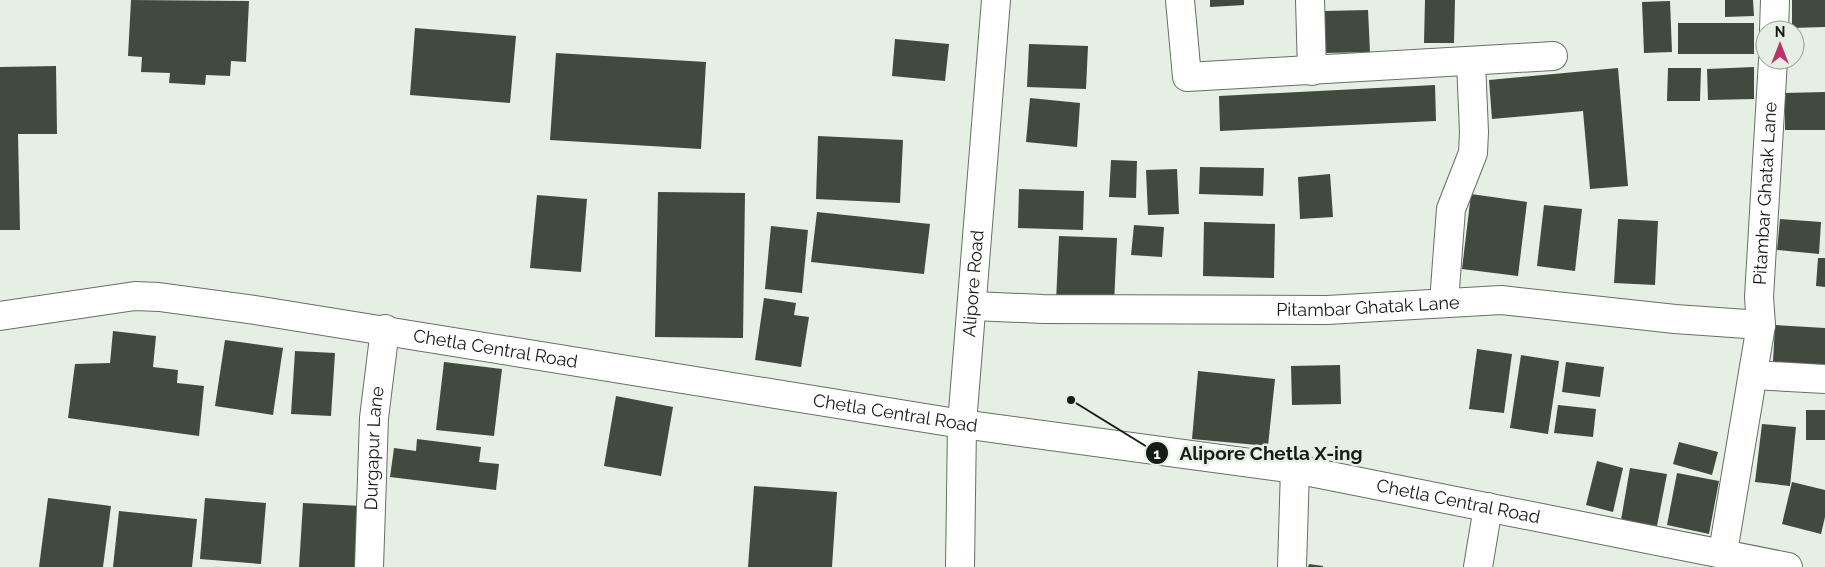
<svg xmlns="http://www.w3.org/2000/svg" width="1825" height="567" font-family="Raleway,sans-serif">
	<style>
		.building { fill: #424a40 }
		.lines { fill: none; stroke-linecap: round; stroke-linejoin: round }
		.minor-casing { stroke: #666f64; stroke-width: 30 }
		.major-casing { stroke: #666f64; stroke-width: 30 }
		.minor { stroke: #fff; stroke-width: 28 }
		.major { stroke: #fff; stroke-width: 28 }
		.labels { text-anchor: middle; stroke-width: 5; stroke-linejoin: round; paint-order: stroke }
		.street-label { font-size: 18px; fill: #171b17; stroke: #e5efe3 }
		.leader { fill: none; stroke: #171b17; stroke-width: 2 }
		.callout-dot { fill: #171b17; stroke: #e5efe3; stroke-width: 2 }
		.mark-label { font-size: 15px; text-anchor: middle; font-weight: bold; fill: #fff }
		.callout-label { font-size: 19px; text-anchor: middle; font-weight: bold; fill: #171b17; stroke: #e5efe3; stroke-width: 5; stroke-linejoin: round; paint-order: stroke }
	</style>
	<rect width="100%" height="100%" fill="#e5efe3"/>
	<!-- building -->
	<g class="building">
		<path d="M131,0L249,1L246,62L231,61L230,76L206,75L205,85L169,83L170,73L141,72L142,57L128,56Z"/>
		<path d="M1210,0H1244V5L1210,7Z"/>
		<path d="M1425,0H1455L1454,43H1424Z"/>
		<path d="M1725,0H1753L1754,16L1725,17Z"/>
		<path d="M1792,0H1825V27L1792,28Z"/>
		<path d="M1670,1L1672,52L1644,53L1642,2Z"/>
		<path d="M1368,10L1370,52L1325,53L1324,11Z"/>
		<rect x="1678" y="23" width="76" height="31"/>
		<path d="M415,28L516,36L510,103L410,95Z"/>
		<path d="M895,39L949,44L945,81L892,76Z"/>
		<path d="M1029,44L1088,46L1086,89L1027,87Z"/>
		<path d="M556,53L706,62L701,149L550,140Z"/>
		<path d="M56,66L57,134H18L20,230H0V67Z"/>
		<path d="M1754,67V99L1708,100L1707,69Z"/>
		<path d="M1618,68L1628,186L1590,189L1583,111L1492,119L1489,80Z"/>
		<path d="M1668,68H1701L1700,101H1667Z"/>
		<path d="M1435,85L1436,121L1220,131L1219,96Z"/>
		<path d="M1825,92V130H1785V93Z"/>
		<path d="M1030,98L1080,103L1077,147L1026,142Z"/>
		<path d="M818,136L903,140L900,203L816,199Z"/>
		<path d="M1111,160L1137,161L1136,198L1109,197Z"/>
		<path d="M1200,167L1264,168L1263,196L1199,194Z"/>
		<path d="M1177,169L1179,214L1148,215L1146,170Z"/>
		<path d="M1330,174L1333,217L1300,219L1298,177Z"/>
		<path d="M1019,189L1084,191L1083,230L1018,228Z"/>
		<path d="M658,192L745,193L743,338L655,337Z"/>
		<path d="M1471,194L1527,202L1518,276L1462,269Z"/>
		<path d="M537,195L587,199L581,272L530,268Z"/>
		<path d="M1544,205L1582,209L1575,271L1537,266Z"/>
		<path d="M817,212L930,224L924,274L811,262Z"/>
		<path d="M1618,219L1658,221L1655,285L1614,283Z"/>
		<path d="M1780,219L1821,222L1819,254L1777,250Z"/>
		<path d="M1204,222L1275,224L1274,278L1203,276Z"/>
		<path d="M1134,225L1164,227L1162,257L1131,255Z"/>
		<path d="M771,226L808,230L802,293L765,289Z"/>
		<path d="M1059,236L1117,238L1114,304L1056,302Z"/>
		<path d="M1818,258H1825V287L1816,286Z"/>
		<path d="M764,298L796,303L794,315L809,317L801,367L755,360Z"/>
		<path d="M1775,325L1825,328V365L1773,362Z"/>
		<path d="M113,331L156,336L153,367L178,370L177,383L204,386L199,436L68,418L75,364L110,363Z"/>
		<path d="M225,340L283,348L273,415L215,406Z"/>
		<path d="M1477,349L1512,354L1504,413L1469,409Z"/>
		<path d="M295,351L335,353L331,416L291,414Z"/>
		<path d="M1521,355L1559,361L1548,434L1510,428Z"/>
		<path d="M444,362L502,369L494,436L436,430Z"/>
		<path d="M1566,362L1604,367L1600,397L1562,392Z"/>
		<path d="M1340,365L1341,404L1292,405L1291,366Z"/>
		<path d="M1198,371L1275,379L1268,446L1192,439Z"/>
		<path d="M616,396L673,407L661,476L604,466Z"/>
		<path d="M1558,405L1596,409L1593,437L1554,433Z"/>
		<rect x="1806" y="410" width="19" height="30"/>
		<path d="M1762,424L1796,427L1790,486L1755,482Z"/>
		<path d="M417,439L481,447L479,462L499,464L496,490L390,477L394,448L416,451Z"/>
		<path d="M1679,442L1718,452L1712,475L1673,464Z"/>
		<path d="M1597,461L1623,468L1613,512L1586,505Z"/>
		<path d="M1630,468L1667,474L1657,526L1621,520Z"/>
		<path d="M1677,473L1719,481L1709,534L1667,525Z"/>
		<path d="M1792,482L1825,490V517L1821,534L1782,524Z"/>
		<path d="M754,486L837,492L832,567H748Z"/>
		<path d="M48,498L111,506L103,567H39Z"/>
		<path d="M205,498L266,503L261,564L200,559Z"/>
		<path d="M303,503L362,506L358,567H299Z"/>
		<path d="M119,511L197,519L192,567H113Z"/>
		<path d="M1309,564L1323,566V567H1308Z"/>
	</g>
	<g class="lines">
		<defs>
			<g id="minor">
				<path d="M1180,0L1187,77L1553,56"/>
				<path d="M1310,0L1312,71"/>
				<path d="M1774,30L1775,0"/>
				<path d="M1444,302L1451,209L1473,153L1474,132L1471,62"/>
				<path id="s1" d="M973,306L1043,309L1327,310L1501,300L1675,319L1761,325"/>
				<path d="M1753,375L1825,379"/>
				<path id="s2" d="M1723,552L1761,325L1759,297L1773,60"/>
				<path id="s3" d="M369,567L374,418L385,329"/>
				<path d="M1292,567L1295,469"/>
				<path d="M1478,567L1488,507"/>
			</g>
			<g id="major">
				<path id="s4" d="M0,316L135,296L159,297L255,310L962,424L1295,469L1788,567"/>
				<path id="s5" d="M960,567L962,424L996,0"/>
			</g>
		</defs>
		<!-- minor casing -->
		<use href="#minor" class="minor-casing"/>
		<!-- major casing -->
		<use href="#major" class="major-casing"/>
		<!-- minor -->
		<use href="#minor" class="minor"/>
		<!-- major -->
		<use href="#major" class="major"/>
	</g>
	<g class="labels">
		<!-- street labels -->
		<g class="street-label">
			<text dy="6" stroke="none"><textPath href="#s2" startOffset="362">Pitambar Ghatak Lane</textPath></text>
			<text dy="6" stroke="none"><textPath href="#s5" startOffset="284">Alipore Road</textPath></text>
			<text dy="6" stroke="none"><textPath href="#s1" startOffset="395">Pitambar Ghatak Lane</textPath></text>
			<text dy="6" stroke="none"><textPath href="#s4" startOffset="501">Chetla Central Road</textPath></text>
			<text dy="6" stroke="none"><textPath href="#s4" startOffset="906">Chetla Central Road</textPath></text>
			<text dy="6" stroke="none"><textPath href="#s3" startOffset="119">Durgapur Lane</textPath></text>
			<text dy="6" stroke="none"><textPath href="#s4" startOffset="1476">Chetla Central Road</textPath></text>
		</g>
	</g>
	<!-- callouts -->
	<path class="leader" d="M1071 400L1157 453"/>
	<g class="callout-dot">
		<circle cx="1071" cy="400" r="5"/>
		<circle cx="1157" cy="453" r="12"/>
	</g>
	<g class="mark-label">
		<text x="1157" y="459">1</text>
	</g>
	<g class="callout-label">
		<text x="1271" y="460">Alipore Chetla X-ing</text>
	</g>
	<!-- north arrow -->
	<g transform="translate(1780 45)"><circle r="24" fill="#e5efe3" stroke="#939a91"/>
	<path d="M0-4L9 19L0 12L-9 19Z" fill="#bd3168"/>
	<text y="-8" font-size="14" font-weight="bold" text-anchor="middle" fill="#171b17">N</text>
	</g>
</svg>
